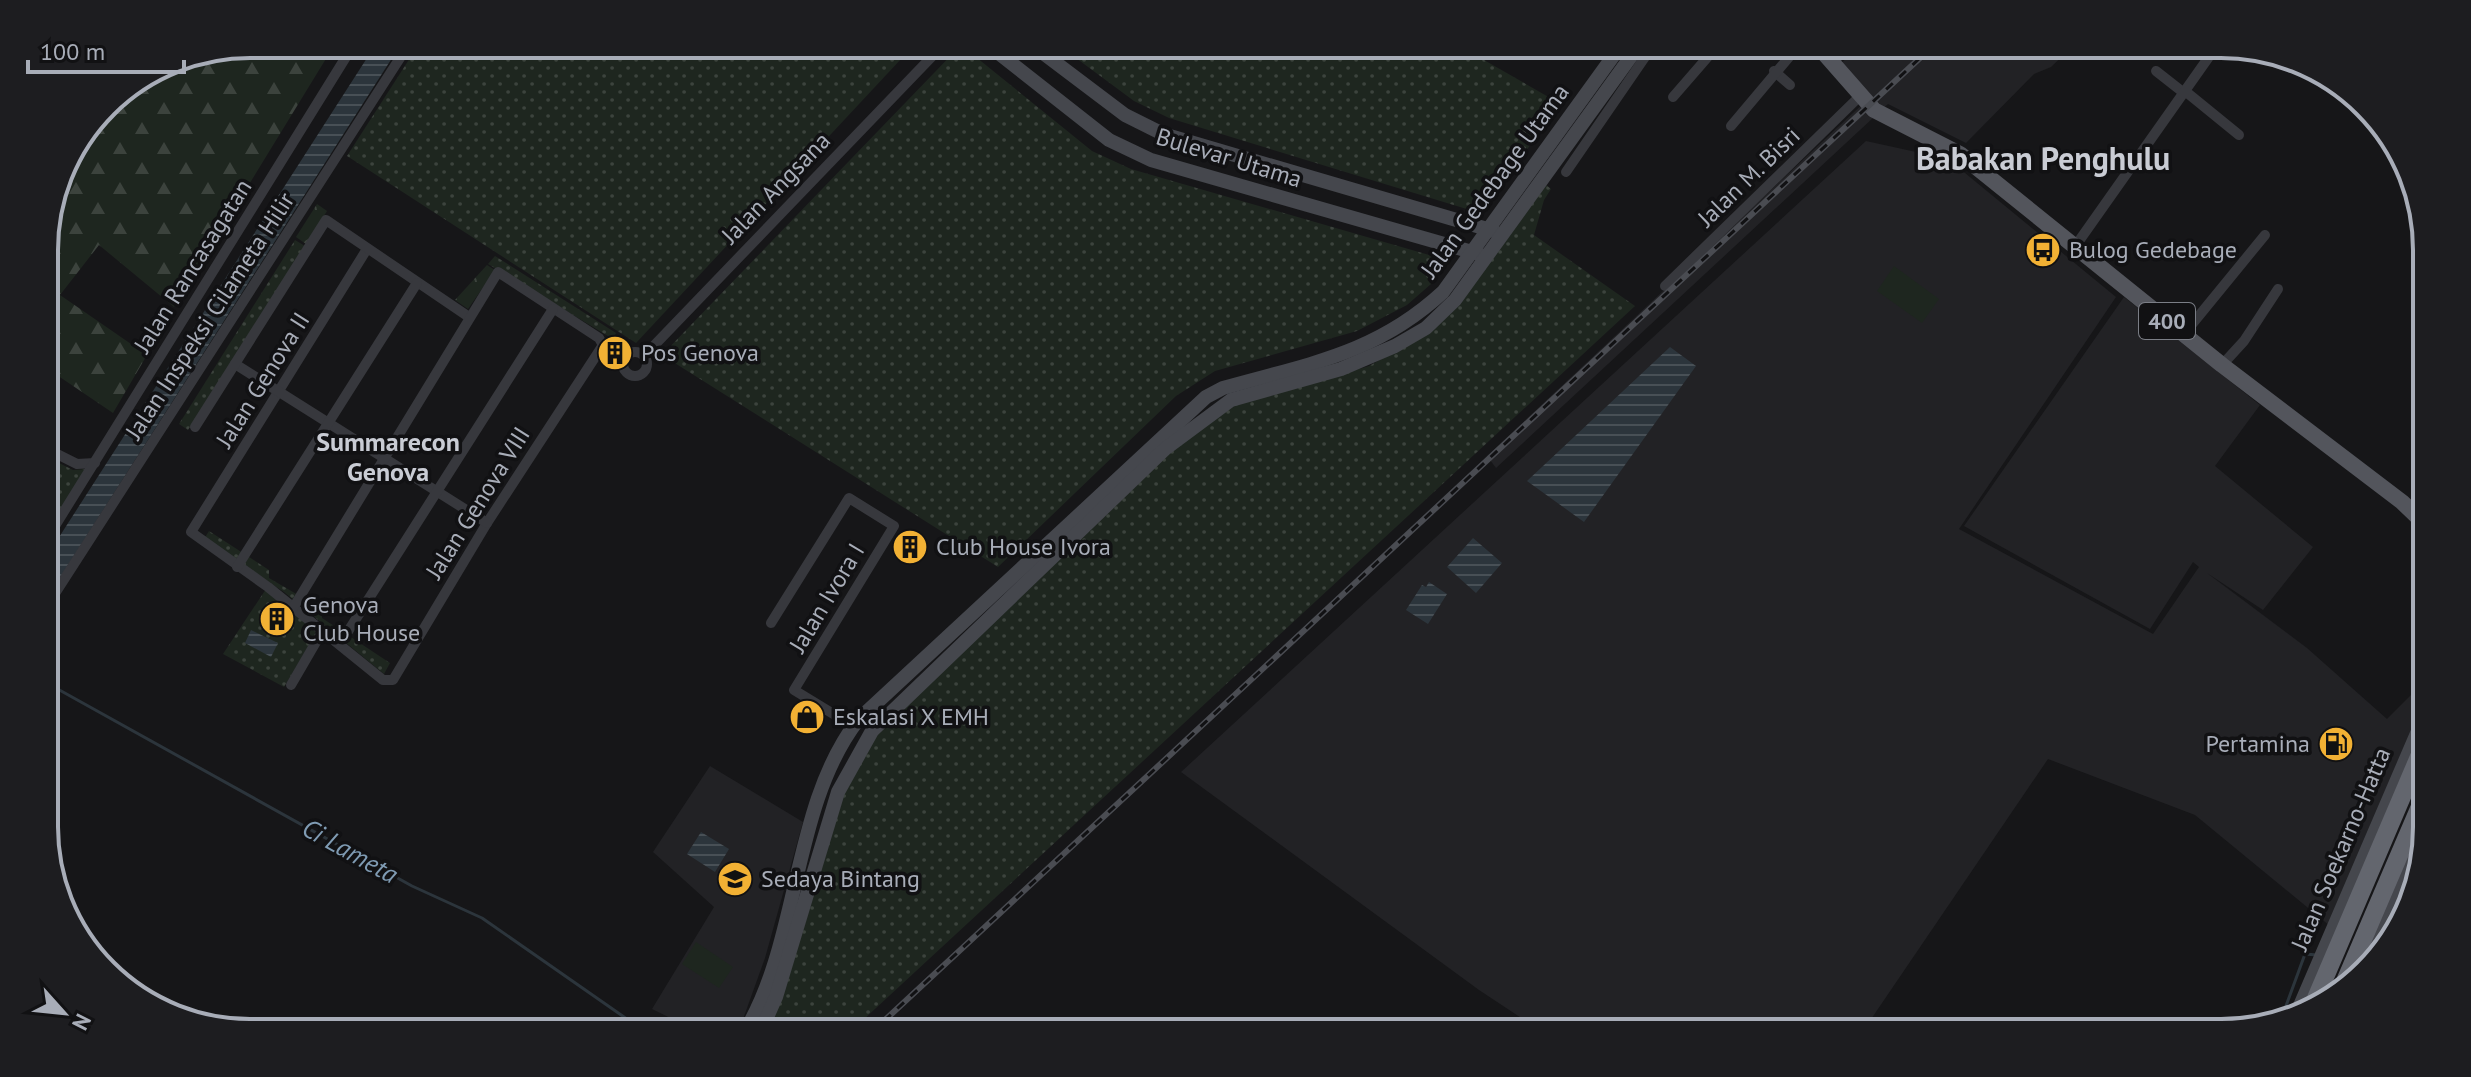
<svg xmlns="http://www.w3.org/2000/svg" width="2471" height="1077" font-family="'PT Sans',sans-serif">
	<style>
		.built { fill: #222225 }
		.grass { fill: url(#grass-dots) }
		.forest { fill: url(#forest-firs) }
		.park { fill: url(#park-crowns) }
		.pitch { fill: #1e261f }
		.water { fill: url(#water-rules) }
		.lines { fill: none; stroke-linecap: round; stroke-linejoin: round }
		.stream { stroke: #2c353c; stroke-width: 3 }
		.street-tunnel { stroke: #333438; stroke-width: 10; stroke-dasharray: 10 5; stroke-linecap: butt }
		.street { stroke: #37383d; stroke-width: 10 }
		.secondary { stroke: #45474d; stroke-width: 14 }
		.primary { stroke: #53555c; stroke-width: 16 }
		.highway { stroke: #63666e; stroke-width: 18 }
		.rail-casing { stroke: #4a4c52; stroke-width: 6 }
		.rail { stroke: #111113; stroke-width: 3; stroke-dasharray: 9; stroke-linecap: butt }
		.labels { text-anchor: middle; stroke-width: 7; stroke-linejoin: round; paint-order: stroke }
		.shield { fill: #111113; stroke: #7b7e86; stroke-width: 2 }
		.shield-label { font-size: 22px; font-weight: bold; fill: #a8adb8 }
		.street-label { font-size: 24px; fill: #a8adb8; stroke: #111113 }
		.poi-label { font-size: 24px; fill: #a8adb8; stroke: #111113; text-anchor: start }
		.neighbourhood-label { font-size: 26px; font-weight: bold; fill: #c9ccd4; stroke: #111113 }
		.water-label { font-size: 26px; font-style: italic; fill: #7f9bb3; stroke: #111113 }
		.district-label { font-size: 32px; font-weight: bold; fill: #c9ccd4; stroke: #111113 }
		.rim { fill: none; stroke: #a8adb8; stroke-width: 4 }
	</style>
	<defs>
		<pattern id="grass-dots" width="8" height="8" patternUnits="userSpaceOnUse" patternTransform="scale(2)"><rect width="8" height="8" fill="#1e261f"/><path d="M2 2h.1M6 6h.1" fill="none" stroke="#3c433d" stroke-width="1.8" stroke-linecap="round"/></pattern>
		<pattern id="forest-firs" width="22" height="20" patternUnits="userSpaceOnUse" patternTransform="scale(2)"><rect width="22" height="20" fill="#1e261f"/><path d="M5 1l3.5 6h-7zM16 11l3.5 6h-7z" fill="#3c433d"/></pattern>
		<pattern id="park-crowns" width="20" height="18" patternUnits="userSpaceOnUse" patternTransform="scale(2)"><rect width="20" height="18" fill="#1e261f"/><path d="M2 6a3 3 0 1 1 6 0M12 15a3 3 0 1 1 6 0" fill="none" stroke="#3c433d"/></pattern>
		<pattern id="water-rules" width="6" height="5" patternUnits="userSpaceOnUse" patternTransform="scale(2)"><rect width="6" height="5" fill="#2c353c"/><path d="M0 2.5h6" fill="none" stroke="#485056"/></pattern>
	</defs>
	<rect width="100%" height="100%" fill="#161618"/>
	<!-- built -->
	<g class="built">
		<path d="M1863,44H2075L2051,67L2034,74L1966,143L1888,104L1496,468L1487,456L1869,98L1840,64Z"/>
		<path d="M1866,141L1948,159L2116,297L1959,529L2153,634L2199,567L2193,562L2150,629L1964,526L2124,297L2260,405L2215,466L2313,547L2263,610L2207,573L2307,648L2387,719L2411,695L2424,703L2330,926L2195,815L2048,759L1863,1031L1854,1027L1850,1033H1544L1479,990L1181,772Z"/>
		<path d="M710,766L803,822L765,958L742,1022L735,1033H701L652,1009L714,907L653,852Z"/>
	</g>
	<!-- grass -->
	<g class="grass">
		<path d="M419,44H915L636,343L347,156Z"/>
		<path d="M1057,44H1217L1237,51L1270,44H1456L1559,103L1483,214L1169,118L1134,101Z"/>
		<path d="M961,45L1092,151L1131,169L1450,261L1431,284L1407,305L1357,331L1215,371L1176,396L998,567L662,355Z"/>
		<path d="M1545,184L1551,189L1544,200L1534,235L1635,306L849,1033H767L782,999L844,794L877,734L1169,453L1233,406L1369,366L1429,332Z"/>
		<path d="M295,240L305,246L188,430L179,424Z"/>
		<path d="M495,256L616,333L613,339L488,264Z"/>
		<path d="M45,456L73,470L86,469L51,525L45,521Z"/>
		<path d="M209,531L269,570V578L322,609V618L390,663L384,674L284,592L204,539Z"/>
		<path d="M266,589L317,632L284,687L223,654Z"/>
	</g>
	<!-- forest -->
	<path class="forest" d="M250,44H335L174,307L99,245L60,295L147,355L113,413L45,367L44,236L65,159L114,95L172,60Z"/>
	<!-- park -->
	<g class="park">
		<path d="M317,204L327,211L306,244L296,237Z"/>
		<path d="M487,265L495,270L468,309L455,300Z"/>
	</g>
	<!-- pitch -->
	<g class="pitch">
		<path d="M1894,266L1939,299L1922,323L1877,291Z"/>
		<path d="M696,942L733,967L719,988L682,964Z"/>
	</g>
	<!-- water -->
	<g class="water">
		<path d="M376,44H401L45,601V559Z"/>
		<path d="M1670,347L1696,366L1584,522L1527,481Z"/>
		<path d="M1473,538L1502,563L1476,593L1447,567Z"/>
		<path d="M1429,582L1447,594L1428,624L1406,610L1422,585L1426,587Z"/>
		<path d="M251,630L278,643L271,657L245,643Z"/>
		<path d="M701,832L729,849L715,872L687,854Z"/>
	</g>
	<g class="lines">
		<!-- stream -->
		<g class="stream">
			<path d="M45,682L412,886L482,918L647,1033"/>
			<path d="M2283,1014L2305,954L2317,955"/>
		</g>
		<!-- street-tunnel -->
		<path class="street-tunnel" d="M613,345L622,351"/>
		<!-- street -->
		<g class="street">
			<path d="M1831,63L1853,44"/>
			<path d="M1774,71L1790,85"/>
			<path d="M2156,71L2184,93"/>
			<path d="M2185,91L2239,135"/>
			<path d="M1673,97L1719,44"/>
			<path d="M1731,126L1800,44"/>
			<path d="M1566,172L1654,44"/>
			<path d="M2074,248L2218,44"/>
			<path d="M367,249L191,532L268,587L383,680H393L487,523L603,345"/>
			<path d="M1665,286L1860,96"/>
			<path d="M2184,334L2265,235"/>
			<circle cx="635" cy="364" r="12"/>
			<path d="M644,356L944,44"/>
			<path d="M235,364L487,523"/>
			<path d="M2222,365L2244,341L2278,289"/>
			<path d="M195,427L326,220L469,317"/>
			<path d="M45,448L77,464L95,463"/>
			<path d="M45,542L354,44"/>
			<path d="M237,567L417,283"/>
			<path d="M293,608L498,272L599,338L608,354"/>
			<path d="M45,609L409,44"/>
			<path d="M771,623L849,498L894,526L794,690L853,726"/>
			<path d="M340,644L553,309"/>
			<path d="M291,685L323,630"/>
		</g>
		<!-- secondary -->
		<g class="secondary">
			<path d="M987,44L1109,140L1151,160L1479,254"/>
			<path d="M1031,44L1125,115L1163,134L1494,231"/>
			<path d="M2360,972L2427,816"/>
			<path d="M2299,1008L2427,710"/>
			<path d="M744,1033C801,940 791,807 858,720L1206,397L1223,388C1308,364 1376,354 1443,292L1622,44"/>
			<path d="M760,1033L776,997L838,792L872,731L1165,449L1231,400L1341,369L1395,346L1426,328L1455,300L1640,44"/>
		</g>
		<!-- primary -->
		<path class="primary" d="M1816,44L1874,110L1960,154L2222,365L2402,502L2426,525"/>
		<!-- highway -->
		<g class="highway">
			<path d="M2340,993L2427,790"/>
			<path d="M2314,1003L2427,738"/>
		</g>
		<defs>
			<path id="rail" d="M871,1033L1935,44"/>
		</defs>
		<!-- rail casing -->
		<use href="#rail" class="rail-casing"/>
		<!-- rail -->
		<use href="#rail" class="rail"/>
	</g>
	<!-- icons -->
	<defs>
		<symbol id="bus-disc" viewBox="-11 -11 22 22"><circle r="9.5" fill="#f2b134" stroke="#111113"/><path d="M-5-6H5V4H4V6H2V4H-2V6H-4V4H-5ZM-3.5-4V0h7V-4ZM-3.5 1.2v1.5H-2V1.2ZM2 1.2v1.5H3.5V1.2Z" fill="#111"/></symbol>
		<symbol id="building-disc" viewBox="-11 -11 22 22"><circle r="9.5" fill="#f2b134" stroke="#111113"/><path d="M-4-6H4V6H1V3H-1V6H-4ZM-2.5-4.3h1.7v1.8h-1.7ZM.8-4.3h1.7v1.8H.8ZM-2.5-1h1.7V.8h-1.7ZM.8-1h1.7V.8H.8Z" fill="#111"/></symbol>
		<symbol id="shop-disc" viewBox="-11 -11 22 22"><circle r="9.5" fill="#f2b134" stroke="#111113"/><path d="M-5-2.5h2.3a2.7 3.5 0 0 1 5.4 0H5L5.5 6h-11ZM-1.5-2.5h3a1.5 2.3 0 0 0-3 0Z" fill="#111"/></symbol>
		<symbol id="fuel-disc" viewBox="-11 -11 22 22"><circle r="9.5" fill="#f2b134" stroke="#111113"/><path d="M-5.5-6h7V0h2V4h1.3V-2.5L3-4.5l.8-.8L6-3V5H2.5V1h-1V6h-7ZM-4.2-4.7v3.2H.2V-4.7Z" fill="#111"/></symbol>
		<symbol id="school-disc" viewBox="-11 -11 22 22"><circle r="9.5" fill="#f2b134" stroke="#111113"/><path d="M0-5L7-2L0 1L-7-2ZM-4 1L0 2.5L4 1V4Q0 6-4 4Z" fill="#111"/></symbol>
	</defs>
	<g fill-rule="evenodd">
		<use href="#bus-disc" x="2023" y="230" width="40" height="40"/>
		<use href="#building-disc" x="595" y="333" width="40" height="40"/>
		<use href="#building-disc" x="890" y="527" width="40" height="40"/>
		<use href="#building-disc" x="257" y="599" width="40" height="40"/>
		<use href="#shop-disc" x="787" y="697" width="40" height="40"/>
		<use href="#fuel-disc" x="2316" y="724" width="40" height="40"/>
		<use href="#school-disc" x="715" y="859" width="40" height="40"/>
	</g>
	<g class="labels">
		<!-- shield labels -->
		<rect class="shield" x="2139" y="303" width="56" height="36" rx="6"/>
		<g class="shield-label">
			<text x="2167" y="329">400</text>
		</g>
		<!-- street labels -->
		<g class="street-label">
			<text transform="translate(1229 158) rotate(17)" y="8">Bulevar Utama</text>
			<text transform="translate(1749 177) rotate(-44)" y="8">Jalan M. Bisri</text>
			<text transform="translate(1495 181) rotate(-54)" y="8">Jalan Gedebage Utama</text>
			<text transform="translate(776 188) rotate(-46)" y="8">Jalan Angsana</text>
			<text transform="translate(193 266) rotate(-58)" y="8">Jalan Rancasagatan</text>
			<text transform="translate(210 316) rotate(-57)" y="8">Jalan Inspeksi Cilameta Hilir</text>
			<text transform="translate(263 380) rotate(-58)" y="8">Jalan Genova II</text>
			<text transform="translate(478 503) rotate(-58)" y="8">Jalan Genova VIII</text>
			<text transform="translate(827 598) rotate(-59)" y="8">Jalan Ivora I</text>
			<text transform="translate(2341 849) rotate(-67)" y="8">Jalan Soekarno-Hatta</text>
		</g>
		<!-- poi labels -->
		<g class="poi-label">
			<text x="2069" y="258">Bulog Gedebage</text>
			<text x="641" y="361">Pos Genova</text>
			<text x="936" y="555">Club House Ivora</text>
			<text x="303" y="613">Genova<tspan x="303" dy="28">Club House</tspan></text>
			<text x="833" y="725">Eskalasi X EMH</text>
			<text x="2310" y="752" text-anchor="end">Pertamina</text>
			<text x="761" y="887">Sedaya Bintang</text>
		</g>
		<!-- neighbourhood labels -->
		<g class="neighbourhood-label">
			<text x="388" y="451">Summarecon<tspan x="388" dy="30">Genova</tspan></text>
		</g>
		<!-- water labels -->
		<g class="water-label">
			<text transform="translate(350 851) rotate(29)" y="9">Ci Lameta</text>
		</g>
		<!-- district labels -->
		<g class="district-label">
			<text x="2043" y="170">Babakan Penghulu</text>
		</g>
	</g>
	<!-- crop -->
	<path d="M0 0H2471V1077H0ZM250 58H2221A192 192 0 0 1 2413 250V827A192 192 0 0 1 2221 1019H250A192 192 0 0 1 58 827V250A192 192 0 0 1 250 58Z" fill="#1d1d20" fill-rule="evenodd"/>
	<path class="rim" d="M250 58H2221A192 192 0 0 1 2413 250V827A192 192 0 0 1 2221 1019H250A192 192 0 0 1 58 827V250A192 192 0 0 1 250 58Z"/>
	<!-- north arrow -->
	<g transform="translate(64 1013) rotate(117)" stroke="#111113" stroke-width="6" paint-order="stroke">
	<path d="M0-6L14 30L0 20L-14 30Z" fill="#a8adb8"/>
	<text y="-12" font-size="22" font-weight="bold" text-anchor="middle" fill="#a8adb8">N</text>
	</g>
	<!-- scale -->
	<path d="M28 60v12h156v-12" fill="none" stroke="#a8adb8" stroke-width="4"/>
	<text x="40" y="60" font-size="24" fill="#a8adb8" stroke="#111113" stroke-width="6" paint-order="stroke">100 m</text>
</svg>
